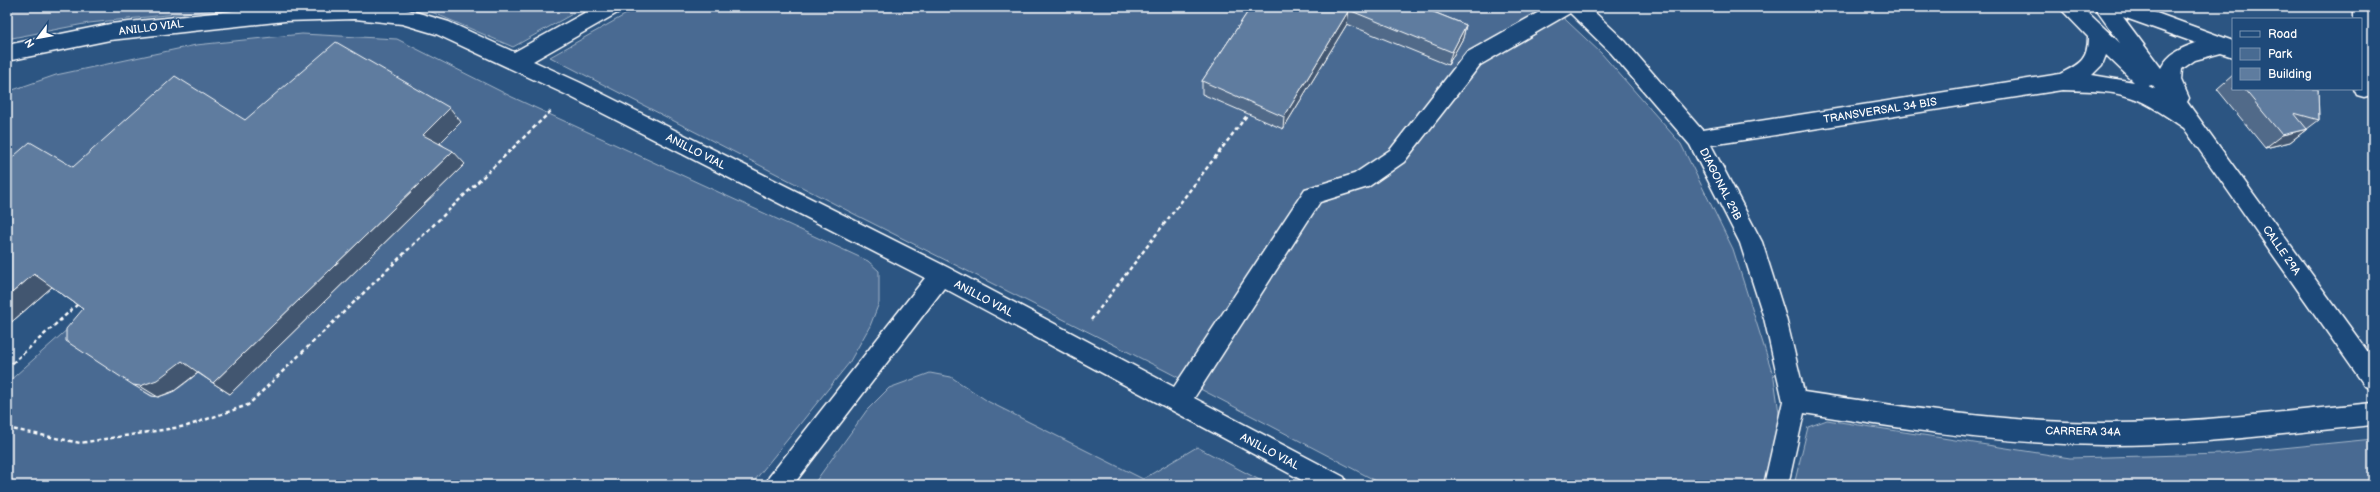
<svg xmlns="http://www.w3.org/2000/svg" width="2380" height="492" font-family="'Balsamiq Sans',sans-serif">
	<style>
		.green { fill: #486b92; stroke: #a4b5c8 }
		.lines { fill: none; stroke-linecap: round; stroke-linejoin: round }
		.minor-casing { stroke: #fff; stroke-width: 3 }
		.path { stroke: #fff; stroke-width: 2.5; stroke-dasharray: 4 3; stroke-linecap: butt }
		.minor { fill: #1f4a7a; fill-rule: evenodd }
		.wall { fill: #516b89; stroke: #fff }
		.shaded-wall { fill: #42576f; stroke: #fff }
		.building { fill: #5e7c9f; stroke: #fff }
		.labels { text-anchor: middle; stroke-width: 3; stroke-linejoin: round; paint-order: stroke }
		.street-label { font-size: 11px; fill: #fff; stroke: #1f4a7a }
	</style>
	<rect width="100%" height="100%" fill="#2c5582"/>
	<filter id="ink" filterUnits="userSpaceOnUse"><feTurbulence type="fractalNoise" baseFrequency=".025" numOctaves="2"/><feDisplacementMap in="SourceGraphic" scale="8" xChannelSelector="R" yChannelSelector="G"/><feConvolveMatrix kernelMatrix="1 2 1 2 8 2 1 2 1" color-interpolation-filters="sRGB"/></filter>
	<g filter="url(#ink)">
		<!-- green -->
		<g class="green">
			<path d="M15,7H243L89,23L7,39V13Z"/>
			<path d="M420,7H585L513,47Z"/>
			<path d="M639,7H1259L1347,24L1384,7H1552L1601,53L1681,144L1733,249L1774,378L1780,420L1765,485H1384L1164,370L860,217L550,57Z"/>
			<path d="M302,34L397,39L512,97L868,261L879,271V303L870,326L849,363L751,485H7V383L88,311L85,352L151,396C170,399 185,383 199,372L260,133L90,180L7,192V92L56,75L196,45Z"/>
			<path d="M930,373L951,377L989,402L1143,479L1197,447L1269,485H813L867,410L889,388Z"/>
			<path d="M1827,420L2070,458L2222,454L2373,439V485H1794L1808,427Z"/>
		</g>
		<g class="lines">
			<defs>
				<g id="minor">
					<path d="M270,7L402,8L449,22L514,52L595,7H622L619,12L533,61L581,83L949,268L1174,387L1305,189L1354,174L1390,150L1466,53L1548,7H1589L1625,41L1702,130L2060,74C2079,64 2088,61 2088,37L2059,7H2082L2120,43L2095,8L2140,7L2233,41V57L2221,53L2195,60L2182,69L2181,80L2189,98L2187,102L2373,359V389L2365,386L2184,128C2167,117 2149,103 2130,97C2108,90 2084,91 2062,90L1711,145L1762,242L1786,318L1804,392C1903,407 2002,422 2102,423C2192,424 2283,411 2373,403V425C2283,433 2192,446 2102,445C2002,444 1903,429 1804,413L1788,485H1764L1783,401L1764,318L1740,243L1690,145L1611,53L1570,13L1480,65L1404,162L1368,187L1320,202L1194,398L1344,477L1347,485H1311L944,288L793,485H766L769,477L925,278L567,95L436,34L402,24L355,19L285,21L110,40L7,61V45L110,24ZM2123,17L2196,43C2181,48 2169,53 2161,68ZM2106,55L2134,82L2092,75L2102,65ZM2152,85L2155,89L2148,86Z"/>
					<path d="M2354,7H2373V91L2371,95L2364,97L2357,95L2354,89H2361V19H2354Z"/>
				</g>
			</defs>
			<!-- minor casing -->
			<use href="#minor" class="minor-casing"/>
			<!-- path -->
			<g class="path">
				<path d="M1091,320L1248,114"/>
				<path d="M7,368L78,304"/>
				<path d="M7,428L80,443L187,426L248,405L552,110"/>
			</g>
			<!-- minor -->
			<use href="#minor" class="minor"/>
		</g>
		<!-- wall -->
		<g class="wall">
			<path d="M1251,7H1421L1466,25L1463,38L1448,65L1347,24L1283,129L1202,94V81Z"/>
			<path d="M2233,75V89H2318L2319,120L2290,142L2265,148L2217,89Z"/>
			<path d="M245,120L461,122L440,143L465,164L230,394L198,373L174,391L158,397L152,396L133,385L83,309L52,287L7,326V162L73,167Z"/>
		</g>
		<!-- shaded-wall -->
		<g class="shaded-wall">
			<path d="M1349,10L1347,24L1283,129L1284,117Z"/>
			<path d="M1466,25L1463,38L1448,65L1452,52Z"/>
			<path d="M450,108L461,122L435,148L423,135Z"/>
			<path d="M2307,129L2290,142L2265,148L2282,135Z"/>
			<path d="M453,151L465,164L230,394L213,383Z"/>
			<path d="M34,274L53,286L7,326V297Z"/>
			<path d="M182,361L199,372L174,391L158,397L140,386Z"/>
		</g>
		<!-- building -->
		<g class="building">
			<path d="M1251,7H1421L1466,25L1452,52L1349,10L1284,117L1202,81Z"/>
			<path d="M336,42L450,108L423,135L453,151L213,383L182,361L157,380L140,386L133,385L66,341V329L83,309L34,274L7,297V162L30,142L73,167L175,76L245,120Z"/>
			<path d="M2244,89H2318L2319,120L2294,113L2307,129L2282,135Z"/>
		</g>
	</g>
	<g class="labels">
		<!-- street labels -->
		<g class="street-label">
			<text transform="translate(151 27) rotate(-7)" y="4">ANILLO VIAL</text>
			<text transform="translate(1880 110) rotate(-9)" y="4">TRANSVERSAL 34 BIS</text>
			<text transform="translate(696 151) rotate(27)" y="4">ANILLO VIAL</text>
			<text transform="translate(1721 184) rotate(63)" y="4">DIAGONAL 29B</text>
			<text transform="translate(2282 250) rotate(55)" y="4">CALLE 29A</text>
			<text transform="translate(984 298) rotate(28)" y="4">ANILLO VIAL</text>
			<text transform="translate(2083 431) rotate(1)" y="4">CARRERA 34A</text>
			<text transform="translate(1270 451) rotate(28)" y="4">ANILLO VIAL</text>
		</g>
	</g>
	<!-- margin -->
	<rect width="2380" height="492" fill="none" stroke="#1f4a7a" stroke-width="24"/>
	<rect x="12" y="12" width="2356" height="468" fill="none" stroke="#fff" stroke-width="1.5" filter="url(#ink)"/>
	<!-- legend -->
	<rect x="2232" y="18" width="130" height="72" fill="#1f4a7a" stroke="#7992af"/>
	<rect x="2240" y="31" width="20" height="6" fill="#1f4a7a" stroke="#7992af"/>
	<text x="2268" y="38" font-size="12" fill="#ffffff">Road</text>
	<rect x="2240" y="48" width="20" height="12" fill="#486b92" stroke="#7992af"/>
	<text x="2268" y="58" font-size="12" fill="#ffffff">Park</text>
	<rect x="2240" y="68" width="20" height="12" fill="#5e7c9f" stroke="#7992af"/>
	<text x="2268" y="78" font-size="12" fill="#ffffff">Building</text>
	<!-- north arrow -->
	<g transform="translate(38 38) rotate(238)" stroke="#1f4a7a" stroke-width="3" paint-order="stroke">
	<path d="M0-3L7 15L0 10L-7 15Z" fill="#ffffff"/>
	<text y="-6" font-size="11" font-weight="bold" text-anchor="middle" fill="#ffffff">N</text>
	</g>
</svg>
